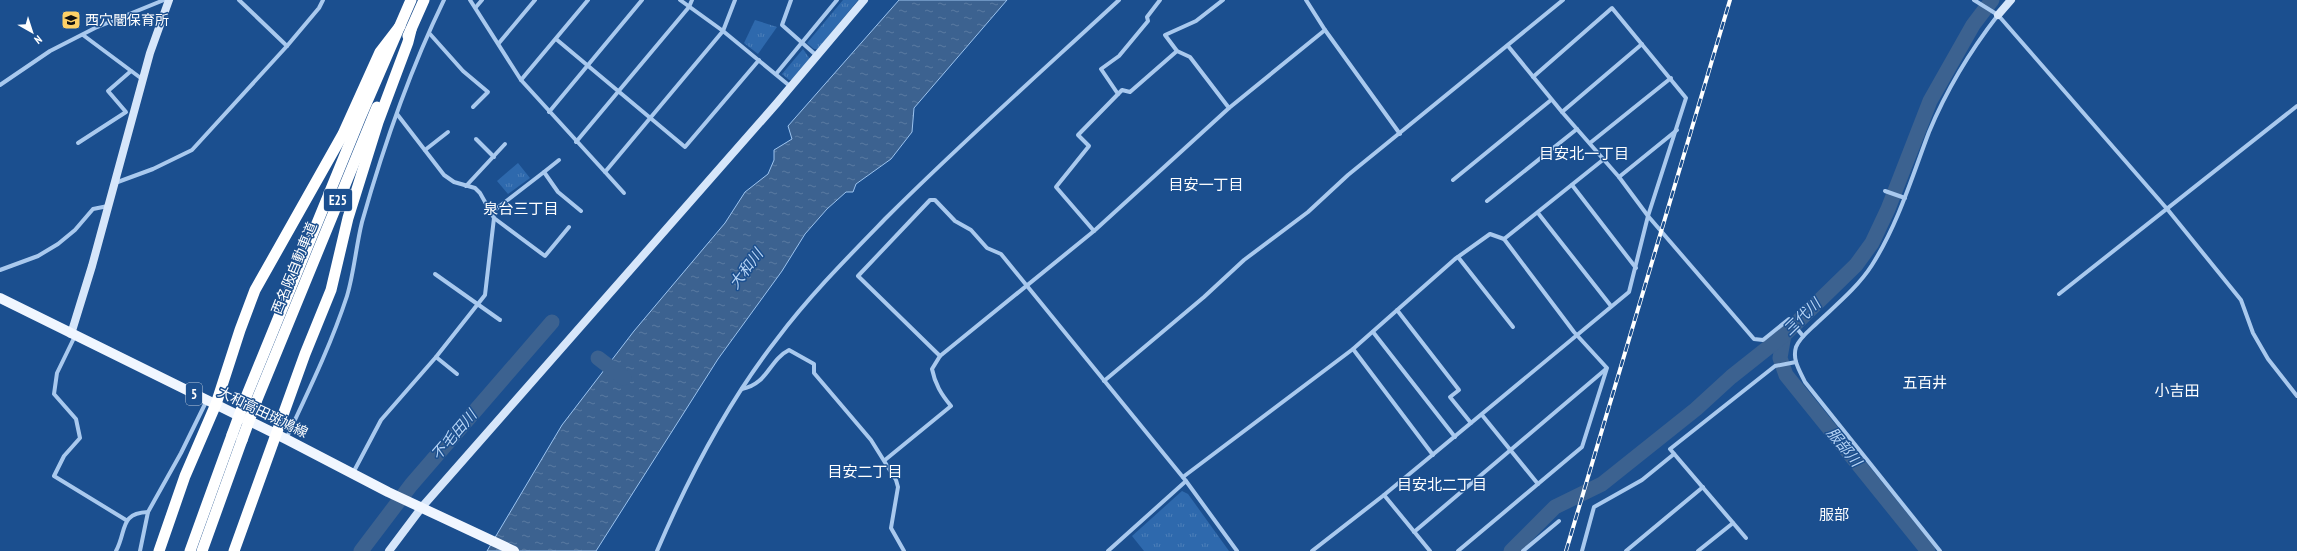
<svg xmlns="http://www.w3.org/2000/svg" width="2297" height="551" font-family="'PT Sans Narrow','Noto Sans JP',sans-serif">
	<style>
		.park { fill: url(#park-tufts) }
		.water { fill: url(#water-ripples); stroke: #9cc4f0 }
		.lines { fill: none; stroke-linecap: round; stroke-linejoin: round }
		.river { stroke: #3c6290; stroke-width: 15 }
		.street { stroke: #a9c9ee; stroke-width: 4 }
		.secondary { stroke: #d6e6fa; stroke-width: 8 }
		.primary { stroke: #f0f6ff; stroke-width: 10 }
		.highway { stroke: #fff; stroke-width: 11 }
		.rail-casing { stroke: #fff; stroke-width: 4 }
		.rail { stroke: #1b4f8f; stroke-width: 2.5; stroke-dasharray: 8; stroke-linecap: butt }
		.highway-bridge { stroke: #fff; stroke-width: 11 }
		.labels { text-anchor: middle; stroke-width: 3; stroke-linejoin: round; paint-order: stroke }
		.shield { fill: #1b4f8f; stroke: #bbcadd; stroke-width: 1 }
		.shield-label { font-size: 13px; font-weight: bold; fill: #fff }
		.poi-label { font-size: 14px; fill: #fff; stroke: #1b4f8f; text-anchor: start }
		.street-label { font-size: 14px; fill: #fff; stroke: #1b4f8f }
		.neighbourhood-label { font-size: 15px; fill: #fff; stroke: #1b4f8f }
		.water-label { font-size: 15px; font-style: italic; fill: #b5d3f5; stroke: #1b4f8f }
	</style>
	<defs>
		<pattern id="park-tufts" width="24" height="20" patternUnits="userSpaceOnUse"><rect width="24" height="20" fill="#2e69ad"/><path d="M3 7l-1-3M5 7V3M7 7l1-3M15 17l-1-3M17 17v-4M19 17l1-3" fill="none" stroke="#4d80b9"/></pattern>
		<pattern id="water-ripples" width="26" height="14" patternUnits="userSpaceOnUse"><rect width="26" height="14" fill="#3c6290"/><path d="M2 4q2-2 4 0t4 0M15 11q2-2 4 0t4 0" fill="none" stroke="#597aa1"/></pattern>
	</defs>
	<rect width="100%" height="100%" fill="#1b4f8f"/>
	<!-- park -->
	<g class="park">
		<path d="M843,0H858L818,49H814L807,43Z"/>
		<path d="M755,20L777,27L758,54L744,43Z"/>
		<path d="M803,49L810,59L792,80H789L782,74Z"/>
		<path d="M518,163L530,178L508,194L497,181Z"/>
		<path d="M1182,491L1188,494L1229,551H1144L1132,536Z"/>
	</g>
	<!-- water -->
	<path class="water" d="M899,0H1007L914,108L912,132L891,159L856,184L853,192H846L827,209L805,234L782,271L718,359L596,551H487L562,425L634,331L725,223L745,192L768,174L774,160V150L792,139L788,126Z"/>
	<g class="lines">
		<!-- river -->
		<g class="river">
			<path d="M1784,335L1780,358L1786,375L1928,551"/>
			<path d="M598,358L624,378"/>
			<path d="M361,551L411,485L552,322"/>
			<path d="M1511,551L1555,507L1602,484L1696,409L1731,377L1784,335L1856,265L1872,243L1888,209L1930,101L1973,25L1992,0"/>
		</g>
		<!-- street -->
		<g class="street">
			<path d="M239,0L287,46"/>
			<path d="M470,0L521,80L605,172L723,31L735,0"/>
			<path d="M680,0L723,31L791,87"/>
			<path d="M791,0L782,25L817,56"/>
			<path d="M1223,0L1196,21L1165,35L1177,51L1190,57L1229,108"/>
			<path d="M1306,0L1325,30L1400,134"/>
			<path d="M1974,0L1998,15L2168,210L2241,300L2253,333L2268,359L2297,396"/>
			<path d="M476,7L482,0"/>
			<path d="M430,34L463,71L488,92L473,107"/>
			<path d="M83,35L142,79"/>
			<path d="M556,39L685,147L759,60"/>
			<path d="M499,43L535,0"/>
			<path d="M1508,46L1562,112L1619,177L1648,216L1754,339L1763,340L1789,319L1803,336"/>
			<path d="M776,74L837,0"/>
			<path d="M521,80L588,0"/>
			<path d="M0,85L50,51L95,28L164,0"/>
			<path d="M1118,94L1101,69L1119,56L1148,21L1147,17L1160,0"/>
			<path d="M549,112L642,0"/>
			<path d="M1562,112L1642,44"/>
			<path d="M397,114L444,175L454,182L475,188L480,193L494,218L545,256L569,227"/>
			<path d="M476,139L494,157"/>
			<path d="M576,142L689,7L692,0"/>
			<path d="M78,143L126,112L108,91L131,71"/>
			<path d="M1590,143L1671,78"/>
			<path d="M425,150L448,132"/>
			<path d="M544,172L559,160"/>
			<path d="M605,172L624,193"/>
			<path d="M1619,177L1677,130"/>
			<path d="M1453,180L1551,100"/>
			<path d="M115,183L153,169L192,150L287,46L319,8L323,0"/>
			<path d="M1572,185L1636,268"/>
			<path d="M466,186L505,144"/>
			<path d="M1885,191L1905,198"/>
			<path d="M1487,201L1577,129"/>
			<path d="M492,212L544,172L558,192L581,211"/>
			<path d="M1538,213L1611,306"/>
			<path d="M1094,231L1056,187L1089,146L1078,135L1122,90L1130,92L1177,51"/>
			<path d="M1504,239L1604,159"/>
			<path d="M1458,257L1513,327"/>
			<path d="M0,270L38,256L58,244L75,230L93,209L108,206"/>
			<path d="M435,274L500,320"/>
			<path d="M2059,294L2297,106"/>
			<path d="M1397,310L1459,390L1450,397L1471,423"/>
			<path d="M1373,332L1455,437"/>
			<path d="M75,336L57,373L54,394L76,419L80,438L64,456L54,476L126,520"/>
			<path d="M1353,349L1433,455"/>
			<path d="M940,356L858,276L930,200H935L955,221L971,230L987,248L1001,254L1186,481L1237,551"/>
			<path d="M436,357L457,374"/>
			<path d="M1104,381L1204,297L1244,260L1308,212L1348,175L1563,0"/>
			<path d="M742,389C768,384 769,360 789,350L814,364V373L871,440L896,480L898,487L891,528L904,551"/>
			<path d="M1482,415L1538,484"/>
			<path d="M286,439C308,392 331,345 347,296C354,273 356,246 362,222C383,148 410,70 444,0"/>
			<path d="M885,460L951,406C941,394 935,384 932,369L940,356L1094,231L1229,108L1325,30"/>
			<path d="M353,473L381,420L436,357L485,295L494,218"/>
			<path d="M1183,477L1353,349L1455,259L1490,234L1504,239L1574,332L1607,368L1582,447L1458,551"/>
			<path d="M1384,495L1430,551"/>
			<path d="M1414,532L1606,369"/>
			<path d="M1746,538L1670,449L1775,366L1796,362"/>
			<path d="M116,551C127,531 119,513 148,512L181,453L207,400"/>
			<path d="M140,551L148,512"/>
			<path d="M657,551C689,476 727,403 777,339C810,295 849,256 887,217C962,142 1041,72 1119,0"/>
			<path d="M1108,551L1186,481"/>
			<path d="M1312,551L1384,495L1629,292L1648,216L1686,98L1612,8L1533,77"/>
			<path d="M1523,551L1559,521"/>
			<path d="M1582,551L1594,507L1642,480L1674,454"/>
			<path d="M1626,551L1703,487"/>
			<path d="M1698,551L1733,523"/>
			<path d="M1940,551L1805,382C1800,371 1792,360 1796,347C1800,337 1810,330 1818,322C1836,305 1858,287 1872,265C1898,224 1912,177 1929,132C1946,91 1970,51 1998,15"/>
		</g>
		<!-- secondary -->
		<g class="secondary">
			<path d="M1998,15L2011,0"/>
			<path d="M71,334L92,266L150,53L169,0"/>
			<path d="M389,551L422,507L777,103L864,0"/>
		</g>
		<!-- primary -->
		<path class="primary" d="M0,298L286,439L388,492L514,551"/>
		<!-- highway -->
		<g class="highway">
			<path d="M408,36L424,0"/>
			<path d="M246,397L360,118L411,0"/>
			<path d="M256,402L377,107"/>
			<path d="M159,551L185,476L216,404L240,330L255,290L343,134L380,52L400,26"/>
			<path d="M190,551L232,435"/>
			<path d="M202,551L242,440"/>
			<path d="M234,551L305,354L331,290L348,218L378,122L408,42L411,30"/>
		</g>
		<defs>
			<path id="rail" d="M1566,551L1730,0"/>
		</defs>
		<!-- rail casing -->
		<use href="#rail" class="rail-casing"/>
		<!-- rail -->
		<use href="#rail" class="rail"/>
		<!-- highway-bridge -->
		<g class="highway-bridge">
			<path d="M232,435L246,397"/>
			<path d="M242,440L256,402"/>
		</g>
	</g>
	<!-- icons -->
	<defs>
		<symbol id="school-square" viewBox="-11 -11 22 22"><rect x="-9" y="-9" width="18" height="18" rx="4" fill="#ffd166" stroke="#1b4f8f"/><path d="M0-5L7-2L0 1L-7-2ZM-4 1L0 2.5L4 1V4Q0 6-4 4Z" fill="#111"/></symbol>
	</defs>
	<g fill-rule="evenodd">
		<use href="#school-square" x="60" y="9" width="22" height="22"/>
	</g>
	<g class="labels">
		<!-- shield labels -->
		<g class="shield">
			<rect x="324" y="189" width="28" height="22" rx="3"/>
			<rect x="186" y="383" width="16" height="22" rx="3"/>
		</g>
		<g class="shield-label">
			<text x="338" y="205">E25</text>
			<text x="194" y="399">5</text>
		</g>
		<!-- poi labels -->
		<g class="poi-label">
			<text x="85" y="25">西穴闇保育所</text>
		</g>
		<!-- street labels -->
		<g class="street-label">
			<text transform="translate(294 268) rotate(-68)" y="5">西名阪自動車道</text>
			<text transform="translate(263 412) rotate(26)" y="5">大和高田斑鳩線</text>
		</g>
		<!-- neighbourhood labels -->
		<g class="neighbourhood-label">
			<text x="1584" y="159">目安北一丁目</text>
			<text x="1206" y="190">目安一丁目</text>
			<text x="521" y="214">泉台三丁目</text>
			<text x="1925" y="388">五百井</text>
			<text x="2177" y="396">小吉田</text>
			<text x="865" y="477">目安二丁目</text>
			<text x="1442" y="490">目安北二丁目</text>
			<text x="1834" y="520">服部</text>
		</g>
		<!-- water labels -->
		<g class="water-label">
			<text transform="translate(746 269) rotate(-53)" y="5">大和川</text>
			<text transform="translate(1802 317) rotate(-44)" y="5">三代川</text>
			<text transform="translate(454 435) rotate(-49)" y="5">不毛田川</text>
			<text transform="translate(1844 447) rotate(51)" y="5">服部川</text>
		</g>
	</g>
	<!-- north arrow -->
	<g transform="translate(32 32) rotate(141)" stroke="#1b4f8f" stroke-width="3" paint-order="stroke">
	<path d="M0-3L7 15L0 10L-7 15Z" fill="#ffffff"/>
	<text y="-6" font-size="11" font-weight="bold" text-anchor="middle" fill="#ffffff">N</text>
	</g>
</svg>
